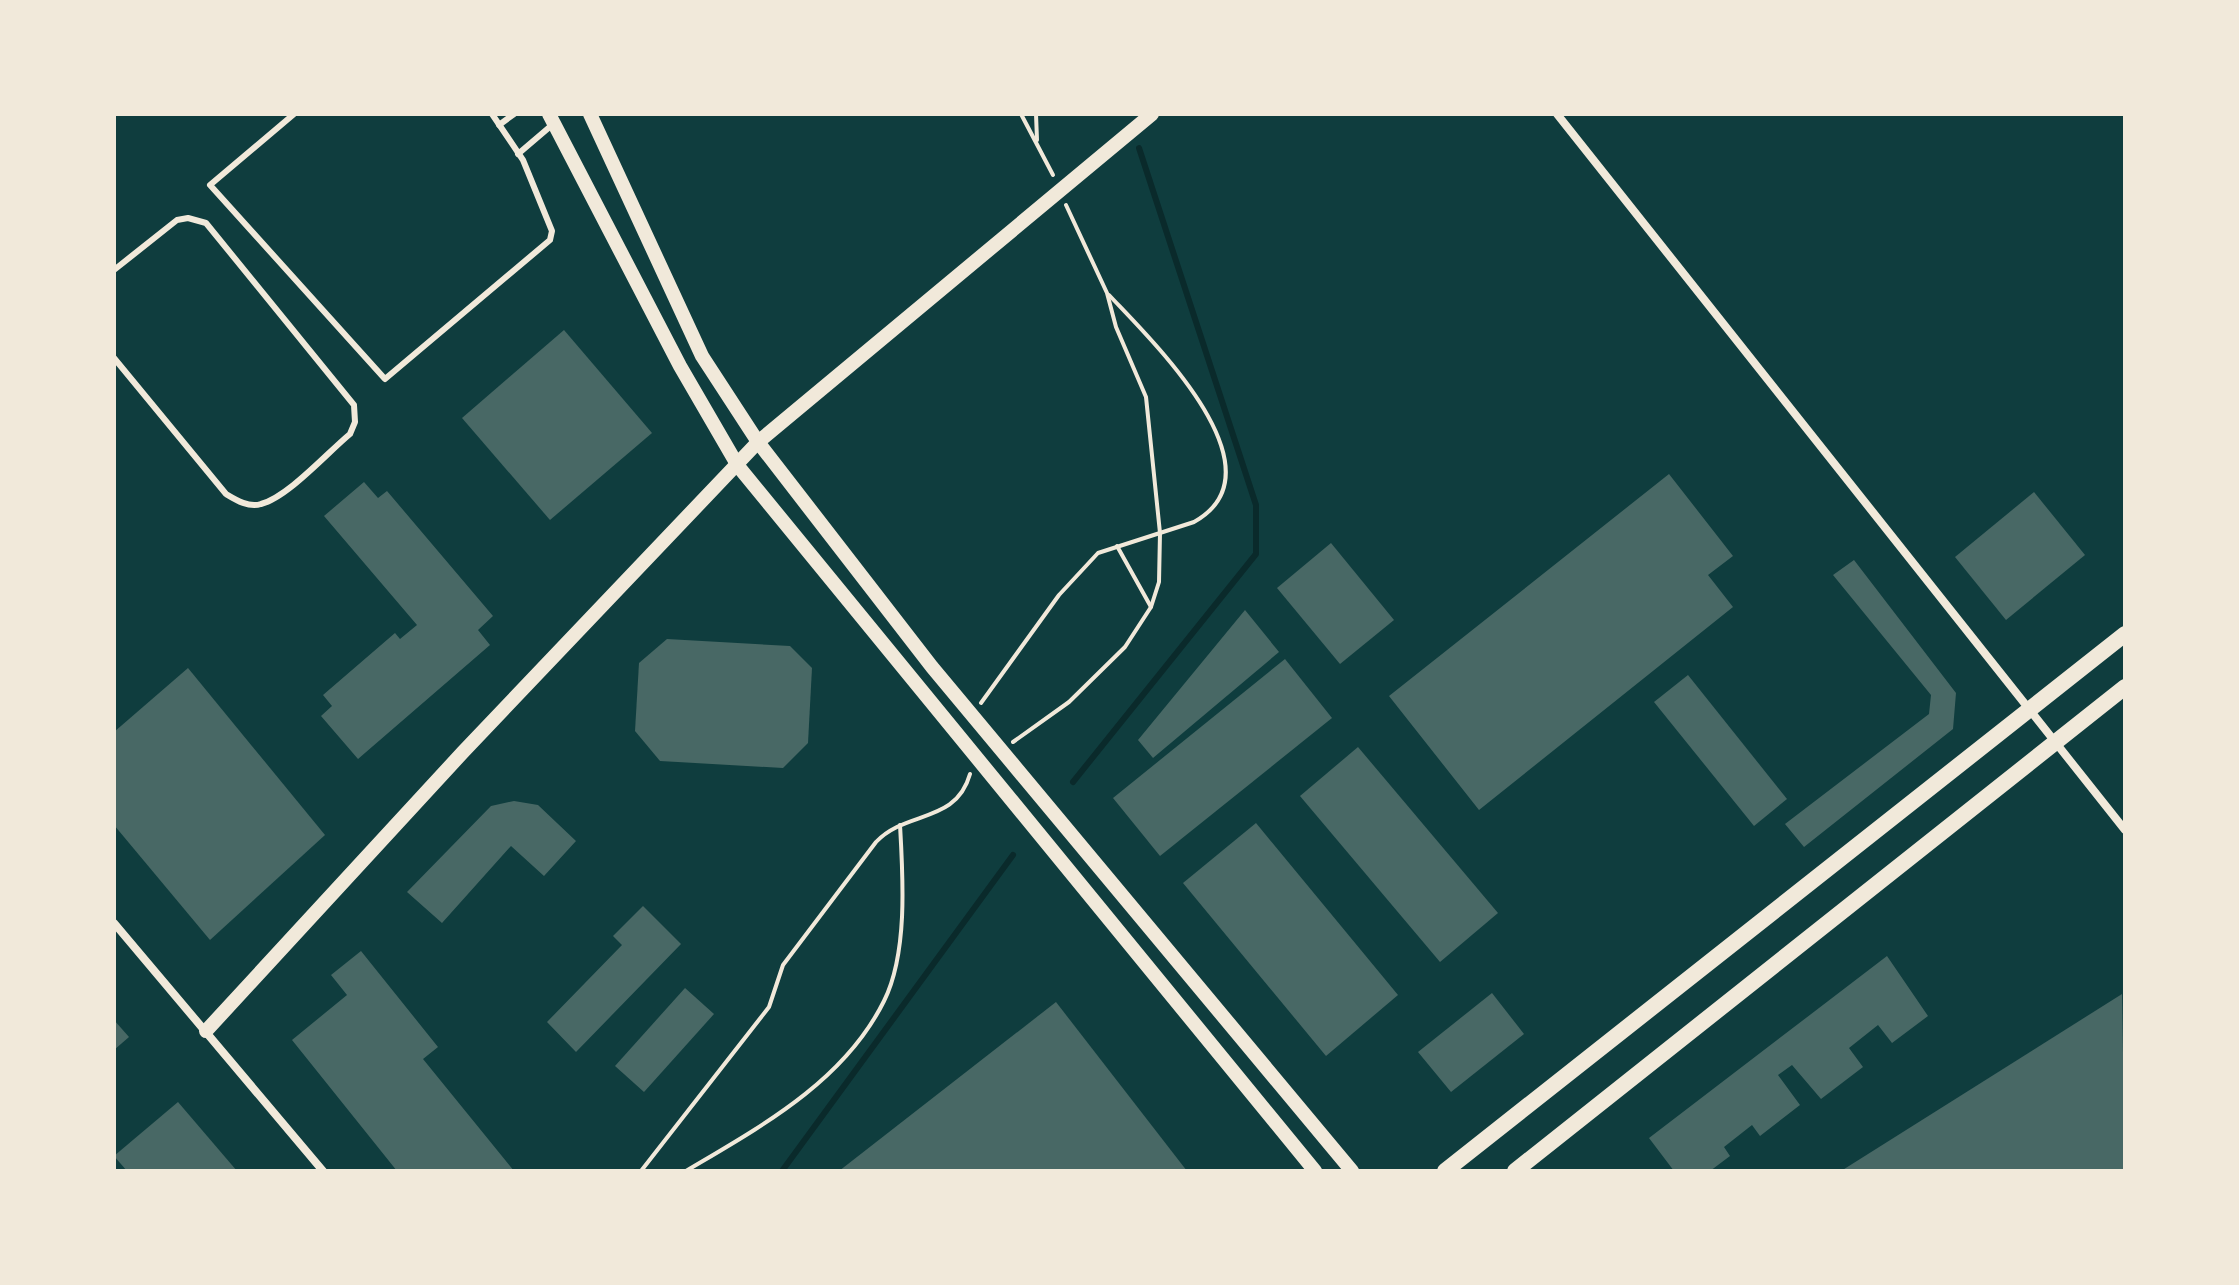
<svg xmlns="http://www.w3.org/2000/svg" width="2239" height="1285" font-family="'Golos Text',sans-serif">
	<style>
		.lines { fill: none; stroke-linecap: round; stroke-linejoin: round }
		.stream { stroke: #0a2a2b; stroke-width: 6 }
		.building { fill: #486865 }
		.path { stroke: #f1e9da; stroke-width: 4 }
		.service { stroke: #f1e9da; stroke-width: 6 }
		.minor { stroke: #f1e9da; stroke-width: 8 }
		.tertiary { stroke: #f1e9da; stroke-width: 14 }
		.secondary { stroke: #f1e9da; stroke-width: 16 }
	</style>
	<rect width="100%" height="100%" fill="#0f3d3e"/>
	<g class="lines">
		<!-- stream -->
		<g class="stream">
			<path d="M1073,782L1256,554V505L1139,148"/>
			<path d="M782,1171L1013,855"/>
		</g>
	</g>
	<!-- building -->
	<g class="building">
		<path d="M564,330L652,433L550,520L462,418Z"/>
		<path d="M1669,474L1733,556L1708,575L1733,607L1479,810L1389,696Z"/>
		<path d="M364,482L378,498L387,491L493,616L478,630L490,645L358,759L321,716L332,706L323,695L395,633L400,639L417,625L324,516Z"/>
		<path d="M2034,492L2085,555L2006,620L1955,557Z"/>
		<path d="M1331,543L1394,620L1340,664L1277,588Z"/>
		<path d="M1854,560L1956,693L1953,729L1804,847L1785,824L1929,714L1931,695L1833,575Z"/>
		<path d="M1245,610L1279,652L1153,758L1138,740Z"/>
		<path d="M667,639L790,646L812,668L808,743L783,768L660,761L635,731L639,663Z"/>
		<path d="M1285,659L1332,718L1160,856L1113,798Z"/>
		<path d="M188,668L325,835L210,940L114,825V732Z"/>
		<path d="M1688,675L1787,799L1754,826L1654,702Z"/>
		<path d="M1358,747L1498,913L1440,962L1300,796Z"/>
		<path d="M514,801L538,805L576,841L544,876L511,846L442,923L407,892L491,806Z"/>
		<path d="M1256,823L1398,995L1326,1056L1183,883Z"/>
		<path d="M643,906L681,944L576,1052L547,1022L622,945L613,936Z"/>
		<path d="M361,951L438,1047L423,1059L514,1171H397L292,1040L347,995L331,975Z"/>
		<path d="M1887,956L1928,1016L1892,1043L1878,1025L1849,1048L1863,1067L1821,1099L1792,1065L1778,1075L1800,1105L1760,1136L1752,1125L1724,1147L1730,1156L1710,1171H1674L1649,1138Z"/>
		<path d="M685,988L714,1014L644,1092L615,1066Z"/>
		<path d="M1492,993L1524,1034L1451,1092L1418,1052Z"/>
		<path d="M2122,994L2125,1171H1841Z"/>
		<path d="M1056,1002L1187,1171H839Z"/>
		<path d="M114,1020L129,1037L114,1050Z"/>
		<path d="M178,1102L237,1171H127L114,1156Z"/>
	</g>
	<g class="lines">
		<!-- path -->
		<g class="path">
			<path d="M1021,114L1053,175"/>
			<path d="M1036,114L1037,140"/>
			<path d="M1117,546L1151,607"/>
			<path d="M981,703L1059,595L1098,553L1194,522C1287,470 1150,339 1109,295"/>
			<path d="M1013,742L1069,702L1125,647L1151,607L1159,582L1160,533L1146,397L1116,327L1107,293L1066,205"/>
			<path d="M641,1171L769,1007L783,965L876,842C906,810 956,824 970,774"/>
			<path d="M686,1171C760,1127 844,1082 884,1001C908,953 903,877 900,825"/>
		</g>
		<!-- service -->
		<g class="service">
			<path d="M294,114L210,185L385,379L550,240L552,231L523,160L492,114"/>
			<path d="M499,125L514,114"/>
			<path d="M518,154L552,125"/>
			<path d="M114,270L177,220L188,218L206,223L354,405L355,422L350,434C327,453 288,497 261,504C249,508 236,500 226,494L114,358"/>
		</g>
		<!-- minor -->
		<g class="minor">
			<path d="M1557,114L2125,830"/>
			<path d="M114,923L323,1171"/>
		</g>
		<!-- tertiary -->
		<g class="tertiary">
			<path d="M549,114L680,366L738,466L1315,1171"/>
			<path d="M590,114L702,356L758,442L932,667L1352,1171"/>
			<path d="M206,1031L463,752L758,442L1152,114"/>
		</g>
		<!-- secondary -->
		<g class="secondary">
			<path d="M1445,1171L2125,634"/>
			<path d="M1515,1171L2125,687"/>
		</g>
	</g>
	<!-- border -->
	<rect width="2239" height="1285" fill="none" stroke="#f1e9da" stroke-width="232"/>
</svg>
